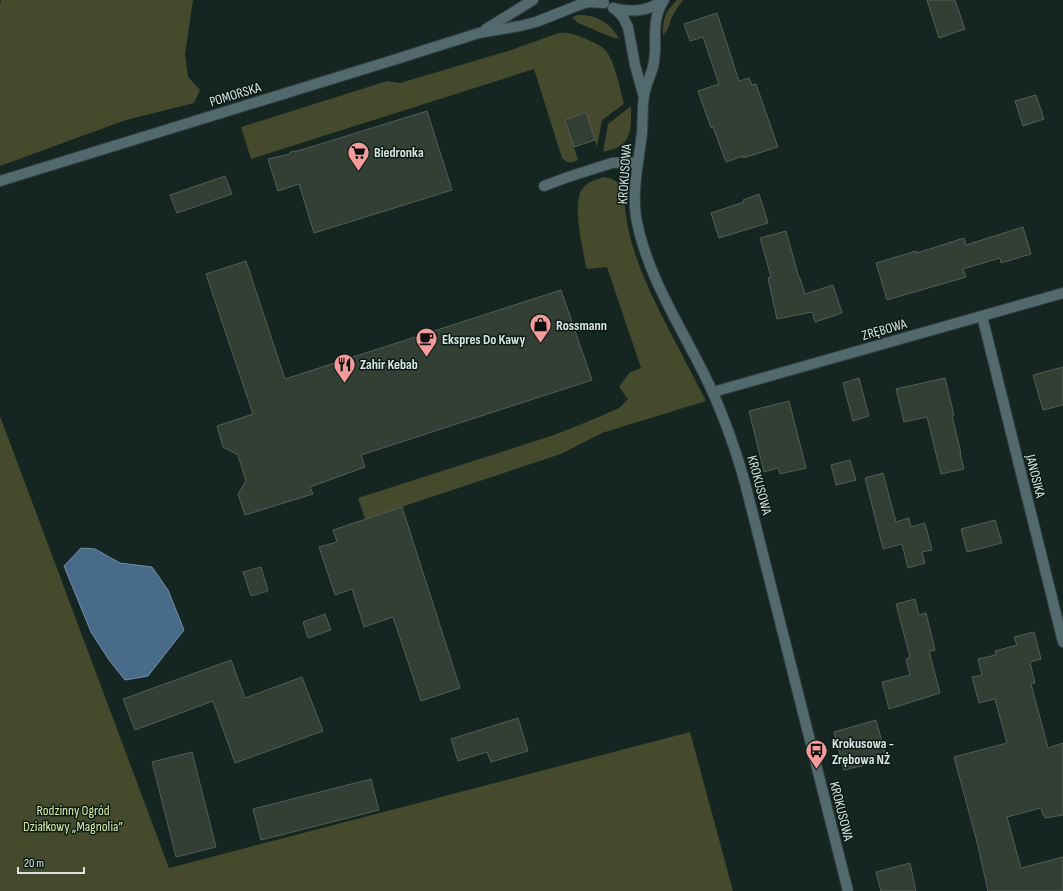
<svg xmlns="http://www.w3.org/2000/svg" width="1063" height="891" font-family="'Sofia Sans Condensed',sans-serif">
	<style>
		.green { fill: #454a2c }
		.water { fill: #486b89; stroke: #748fa3 }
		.building { fill: #333e34; stroke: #525f54 }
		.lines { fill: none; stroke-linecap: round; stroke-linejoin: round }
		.service-casing { stroke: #30403d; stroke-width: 12 }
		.minor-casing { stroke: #30403d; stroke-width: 12 }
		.tertiary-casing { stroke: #30403d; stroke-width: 12 }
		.service { stroke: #52696e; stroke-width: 10 }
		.minor { stroke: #52696e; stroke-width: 10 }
		.tertiary { stroke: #52696e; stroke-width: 10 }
		.labels { text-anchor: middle; stroke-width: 3; stroke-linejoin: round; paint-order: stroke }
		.street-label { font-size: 14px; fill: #d9e3e0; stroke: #0b1b18 }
		.poi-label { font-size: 14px; font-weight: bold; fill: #d9e3e0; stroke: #0b1b18; text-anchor: start }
		.park-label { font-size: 14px; fill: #ddeaa4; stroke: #0b1b18 }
	</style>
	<rect width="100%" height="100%" fill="#152522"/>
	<!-- green -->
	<g class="green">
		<path d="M1,0H193L185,54L188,77L200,90L194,103L126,120L0,166V5Z"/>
		<path d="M677,0H683C679,5 675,11 672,17C669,24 669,30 663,35C663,18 665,12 677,0Z"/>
		<path d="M578,15C596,14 610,23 619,38H615L611,37L578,23L572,17Z"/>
		<path d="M559,33C569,32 576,35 586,39C592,42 600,44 605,50C615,61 620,89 624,104L602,120L597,147L586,112L565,120L578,160C571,163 568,164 562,158L534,69L251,159L241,127L387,81L400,83L508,51Z"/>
		<path d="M631,106C631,119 633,137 621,145C616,149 609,150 603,152L608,124Z"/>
		<path d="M604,177C624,180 624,193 625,209C630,252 648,288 667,326C680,351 693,376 706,401L602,433L561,454L365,519L358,498L554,435L599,417L619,408L628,399L619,387L629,373L641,368L607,267L588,269L586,267C583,249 571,202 583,188C588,181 596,180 604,177Z"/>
		<path d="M0,416L169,868L690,732L733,891H0Z"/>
	</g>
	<!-- water -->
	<path class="water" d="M81,548L95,549L120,563L152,567L168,590L184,630L148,676L125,680L109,660L91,632L64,566Z"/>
	<!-- building -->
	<g class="building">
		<path d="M927,0H955L965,29L939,38Z"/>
		<path d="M717,13L739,81L749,78L752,85L756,84L778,147L743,158V156L726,162L713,127L711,128L698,91L719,84L703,37L690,41L684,24Z"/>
		<path d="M1036,95L1044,119L1023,126L1015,101Z"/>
		<path d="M427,111L452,190L314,233L299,184L278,191L268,159L290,154V152L301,150Z"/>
		<path d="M586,112L595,140L574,147L565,120Z"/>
		<path d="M225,176L232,194L177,213L170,195Z"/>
		<path d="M759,194L768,223L719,238L711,213L744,202L743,200Z"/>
		<path d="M1023,227L1031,254L1001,263L1000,258L963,269L966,277L887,300L876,263L916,251L917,253L964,238L966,245Z"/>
		<path d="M786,231L799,278H800L805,294L833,285L842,313L815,322L812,312L777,319L768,278L771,277L760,238Z"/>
		<path d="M246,261L285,379L561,290L592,380L361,455L365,467L310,487L313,494L245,515L238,494L246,481L238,455L223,447L217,426L253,414L206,274Z"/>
		<path d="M1063,367V405L1043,410L1033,375Z"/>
		<path d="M859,378L869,416L853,421L843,383Z"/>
		<path d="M945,378L954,415L952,416L961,453H960L964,469L941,474L927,417L904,422L896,389Z"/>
		<path d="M789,401L806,468L780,474L778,468L764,472L749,411Z"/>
		<path d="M850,460L856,480L836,485L831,465Z"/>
		<path d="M883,473L896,522L909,518L911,527L925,523L932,550L922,552L925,563L908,568L902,544L883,549L865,478Z"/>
		<path d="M402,507L460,688L421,701L393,617L364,627L352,589L335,595L319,547L337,542L333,530Z"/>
		<path d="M995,520L1002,543L967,552L961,529Z"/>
		<path d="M261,567L268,591L251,596L243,572Z"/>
		<path d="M915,599L919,615L926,613L935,650L929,651L940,693L889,709L882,682L910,675L906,659L910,657L896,604Z"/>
		<path d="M325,614L331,630L308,638L303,622Z"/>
		<path d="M1034,632L1041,659L1030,662L1035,683L1031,684L1048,748L1063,743V815L1045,818L1044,815H1043L1041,808L1007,817L1021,868L1063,857V891H988L977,842L954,757L1007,743L995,699L979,703L972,677L982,675L978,659L996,655L995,651L1017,645L1014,637Z"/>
		<path d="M231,660L245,698L302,677L323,731L235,763L213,701L135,730L123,699Z"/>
		<path d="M518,718L528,751L491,762L487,752L458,761L451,739Z"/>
		<path d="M876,720L887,760L844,770L834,732Z"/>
		<path d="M192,752L216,847L176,857L152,762Z"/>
		<path d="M371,779L379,810L261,840L253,809Z"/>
		<path d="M910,863L916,891H881L876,872Z"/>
	</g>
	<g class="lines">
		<defs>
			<path id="service" d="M544,186L568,177L612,163L627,162L638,163"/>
			<g id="minor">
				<path d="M982,316L1063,642"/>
				<path d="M713,392L1063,293"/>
			</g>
			<g id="tertiary">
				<path d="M664,0C649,22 659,43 653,67C650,77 645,87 644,96C642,108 643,121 642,133C639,160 632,189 636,217C646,273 678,322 703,372C721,408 734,444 745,483L848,891"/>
				<path d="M613,8C630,12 649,12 662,0"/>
				<path d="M614,8L623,17L628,27L635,65L643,94"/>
				<path d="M486,29L533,0"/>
				<path d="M0,181L387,62L479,33L520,26L536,22L579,5L588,2L604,3"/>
			</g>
		</defs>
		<!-- service casing -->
		<use href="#service" class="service-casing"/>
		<!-- minor casing -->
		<use href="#minor" class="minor-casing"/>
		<!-- tertiary casing -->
		<use href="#tertiary" class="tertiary-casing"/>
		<!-- service -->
		<use href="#service" class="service"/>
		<!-- minor -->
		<use href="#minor" class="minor"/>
		<!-- tertiary -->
		<use href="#tertiary" class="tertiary"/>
	</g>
	<!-- icons -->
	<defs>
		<symbol id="supermarket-pin" viewBox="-11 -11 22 30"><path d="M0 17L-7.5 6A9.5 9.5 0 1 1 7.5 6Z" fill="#f59b99" stroke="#0b1b18"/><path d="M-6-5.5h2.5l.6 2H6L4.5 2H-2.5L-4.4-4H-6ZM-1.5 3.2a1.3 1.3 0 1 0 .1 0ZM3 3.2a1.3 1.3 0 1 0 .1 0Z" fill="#111"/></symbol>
		<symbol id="shop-pin" viewBox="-11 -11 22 30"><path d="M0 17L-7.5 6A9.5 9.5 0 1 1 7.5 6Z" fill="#f59b99" stroke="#0b1b18"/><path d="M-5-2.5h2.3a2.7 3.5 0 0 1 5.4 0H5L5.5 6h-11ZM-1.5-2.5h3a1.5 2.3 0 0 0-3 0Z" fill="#111"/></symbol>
		<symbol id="cafe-pin" viewBox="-11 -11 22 30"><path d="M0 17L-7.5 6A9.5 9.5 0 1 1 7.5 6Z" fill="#f59b99" stroke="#0b1b18"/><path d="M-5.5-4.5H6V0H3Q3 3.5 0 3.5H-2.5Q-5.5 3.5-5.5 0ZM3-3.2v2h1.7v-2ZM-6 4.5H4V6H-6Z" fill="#111"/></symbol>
		<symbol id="restaurant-pin" viewBox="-11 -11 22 30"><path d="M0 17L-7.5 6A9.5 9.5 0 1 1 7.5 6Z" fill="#f59b99" stroke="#0b1b18"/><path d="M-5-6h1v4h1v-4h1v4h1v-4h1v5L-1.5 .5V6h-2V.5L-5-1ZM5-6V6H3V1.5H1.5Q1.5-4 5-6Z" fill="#111"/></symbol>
		<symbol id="bus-pin" viewBox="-11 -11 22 30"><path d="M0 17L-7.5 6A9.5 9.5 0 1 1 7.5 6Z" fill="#f59b99" stroke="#0b1b18"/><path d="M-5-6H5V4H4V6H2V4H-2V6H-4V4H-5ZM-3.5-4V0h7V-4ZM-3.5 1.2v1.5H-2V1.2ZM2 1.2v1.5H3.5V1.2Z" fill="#111"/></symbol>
	</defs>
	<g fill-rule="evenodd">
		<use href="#supermarket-pin" x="346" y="140" width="25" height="34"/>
		<use href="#shop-pin" x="528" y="312" width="25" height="34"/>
		<use href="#cafe-pin" x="414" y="326" width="25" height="34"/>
		<use href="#restaurant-pin" x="332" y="352" width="25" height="34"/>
		<use href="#bus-pin" x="804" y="738" width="25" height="34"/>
	</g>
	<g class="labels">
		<!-- street labels -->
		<g class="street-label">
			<text transform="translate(235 94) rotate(-17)" y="5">POMORSKA</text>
			<text transform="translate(624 174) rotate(-86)" y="5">KROKUSOWA</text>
			<text transform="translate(884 329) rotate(-16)" y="5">ZRĘBOWA</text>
			<text transform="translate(1036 476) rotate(76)" y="5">JANOSIKA</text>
			<text transform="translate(760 485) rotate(75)" y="5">KROKUSOWA</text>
			<text transform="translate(842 811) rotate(76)" y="5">KROKUSOWA</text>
		</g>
		<!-- poi labels -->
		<g class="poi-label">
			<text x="374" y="157">Biedronka</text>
			<text x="556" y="330">Rossmann</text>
			<text x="442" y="344">Ekspres Do Kawy</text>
			<text x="360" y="369">Zahir Kebab</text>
			<text x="832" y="748">Krokusowa -<tspan x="832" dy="16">Zrębowa NŻ</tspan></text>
		</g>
		<!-- park labels -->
		<g class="park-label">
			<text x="73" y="815">Rodzinny Ogród<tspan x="73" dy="16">Działkowy „Magnolia”</tspan></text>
		</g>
	</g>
	<!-- scale -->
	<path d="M18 867v6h66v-6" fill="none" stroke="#d9e3e0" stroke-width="2"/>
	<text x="24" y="867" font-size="12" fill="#d9e3e0" stroke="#0b1b18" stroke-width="3" paint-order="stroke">20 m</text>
</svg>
